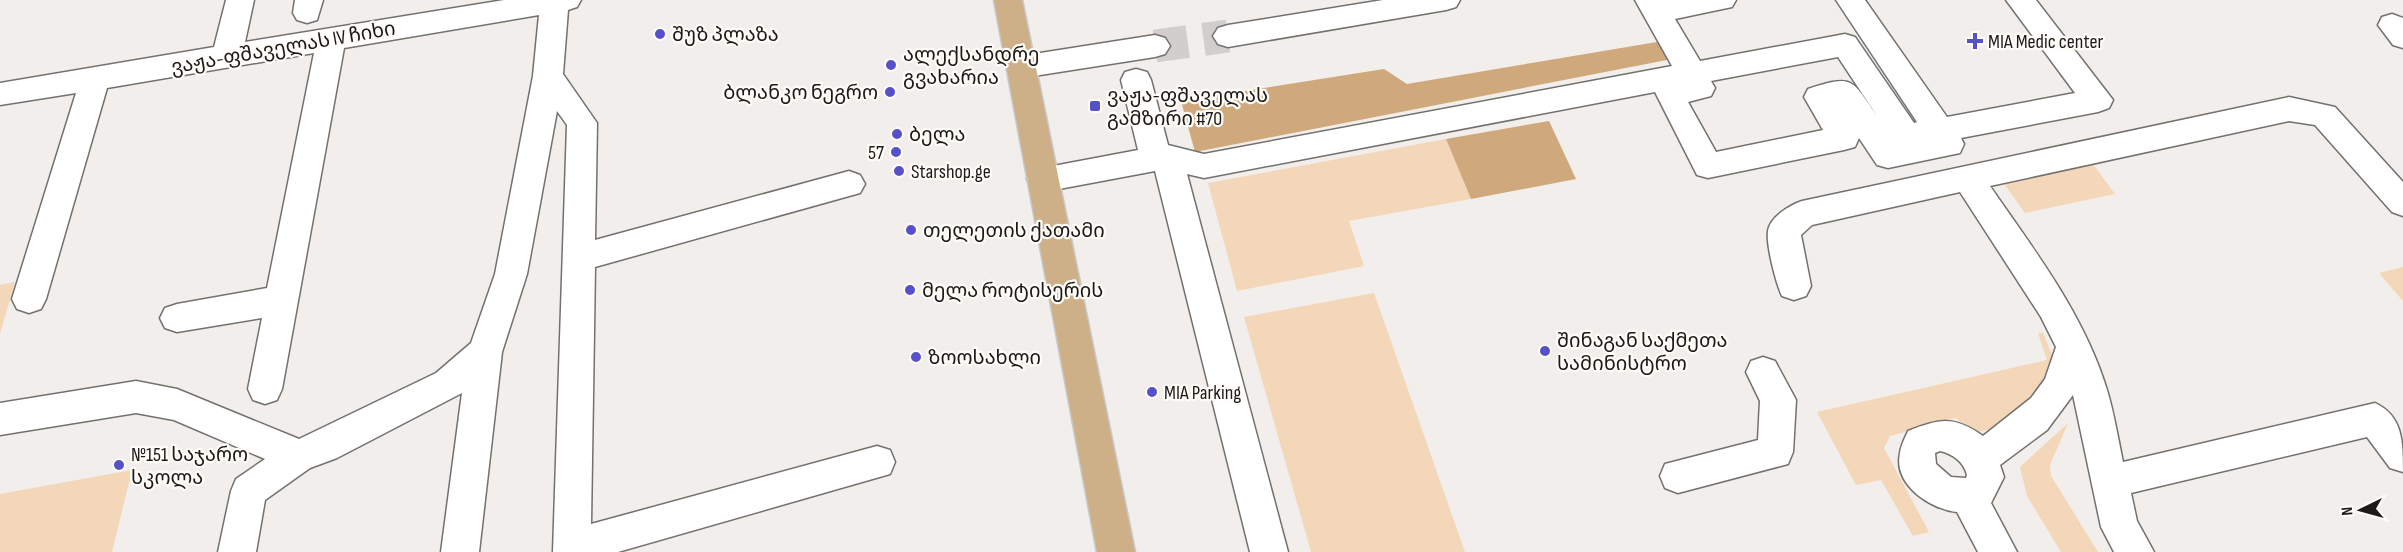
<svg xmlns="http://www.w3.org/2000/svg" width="2403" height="552" font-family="'Sofia Sans Condensed','Noto Sans Georgian',sans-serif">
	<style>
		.green { fill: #f3d7b8 }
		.forest { fill: #cfa87c }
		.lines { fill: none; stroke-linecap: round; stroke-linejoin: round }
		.minor-tunnel { stroke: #d1cecc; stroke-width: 33; stroke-dasharray: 33 16; stroke-linecap: butt }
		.minor-casing { stroke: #73716e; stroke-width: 3 }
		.major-casing { stroke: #c8c8c8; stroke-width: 3 }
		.minor { fill: #fff; fill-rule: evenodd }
		.major { fill: #ceb088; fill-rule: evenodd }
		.poi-dot { fill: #5751c9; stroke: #fffcf8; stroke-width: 2 }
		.labels { text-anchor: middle; stroke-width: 4.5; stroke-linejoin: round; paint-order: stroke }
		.poi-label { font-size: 20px; fill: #1b1a19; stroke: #fffcf8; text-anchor: start }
		.street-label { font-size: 20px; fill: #1b1a19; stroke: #fffcf8 }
	</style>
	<rect width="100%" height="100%" fill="#f1eeeb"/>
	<!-- green -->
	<g class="green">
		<path d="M1446,139L1471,199L1349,221L1364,266L1237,291L1208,183Z"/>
		<path d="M2090,160L2115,194L2025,213L2000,178Z"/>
		<path d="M2403,267V301L2379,273Z"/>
		<path d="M15,282L0,334V285Z"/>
		<path d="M1374,293L1465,552H1311L1244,317Z"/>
		<path d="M2038,333H2043L2054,359L2034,403L2001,426L1976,433L1955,418L1890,436L1884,448L1929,532L1913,536L1881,480L1856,485L1817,412L2047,360Z"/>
		<path d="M2068,423L2050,465L2051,476L2098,552H2061L2027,496L2020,467Z"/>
		<path d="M132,470L112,552H0V494Z"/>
	</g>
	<!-- forest -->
	<g class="forest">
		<path d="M1663,41L1672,59L1195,152L1181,101L1384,69L1407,84Z"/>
		<path d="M1549,121L1576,179L1471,199L1446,139Z"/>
	</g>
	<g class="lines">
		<!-- minor-tunnel -->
		<path class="minor-tunnel" d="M1155,46L1228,36"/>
		<defs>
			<g id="minor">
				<path d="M226,0H254L245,42L504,0H581L577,7L568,10L563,74L597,123L595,240L849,171L860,175L865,184L860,193L595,267L591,524L877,446L890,450L895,462L890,474L618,552H553L567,125L557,111L527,274L502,352L479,552H441L462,393L337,458L310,468L265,500L256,552H218L231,491L236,479L265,459L174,420L136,413L0,435V403L136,381L177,389L299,439L436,373L471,343L495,274L533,76L539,15L344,48L282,389L277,400L265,404L253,400L248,389L262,318L177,332L165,328L160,318L165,308L177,304L267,288L314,53L107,88L46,299L41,309L29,313L17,309L12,299L76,93L0,105V83L214,47Z"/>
				<path d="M295,0H323L317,20L307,23L297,20L293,13Z"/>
				<path d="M1383,0H1460L1456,7L1446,10L1228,47L1218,44L1213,36L1218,28L1228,25Z"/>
				<path d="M1635,0H1736L1732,7L1675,19L1700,61L1845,34L1855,37L1914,123L1917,122L1836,0H1865L1947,117L2075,93L2006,0H2036L2113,100L2109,108L2098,112L1961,138L1964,144L1960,153L1888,168L1877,165L1859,138L1855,147L1844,150L1708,178L1697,175L1655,92L1204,178L1187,174L1288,552H1250L1155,171L1043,192L1032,188L1027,179L1032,170L1138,150L1121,80L1125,72L1136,69L1147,72L1151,80L1168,145L1204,154L1672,66ZM1838,57L1877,116C1851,79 1854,74 1808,89L1804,97L1823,130L1716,152L1688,102L1711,96L1715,88L1711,81Z"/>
				<path d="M2392,14L2403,18V48L2393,45L2378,25L2382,17Z"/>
				<path d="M1155,35L1165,38L1170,46L1165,54L1155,57L1021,78L1011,75L1006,67L1011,59L1021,56Z"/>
				<path d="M2289,97L2335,107L2403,182V216L2392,212L2315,125L2289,121L1990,186C2034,250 2084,314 2107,390C2114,413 2118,438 2123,462L2375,403C2403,416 2403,442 2403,472L2390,468L2367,437L2131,493L2137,521L2154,552H2114L2101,527L2073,395L2047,430L2000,465L2004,477L1991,503L2017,552H1978L1957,512C1930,509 1893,485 1900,453C1901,445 1905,438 1908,431C1940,419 1953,415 1983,436L2031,398L2045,379L2056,347L2041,317L1960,192L1812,225L1801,235L1811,286L1806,296L1794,300L1782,296C1776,283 1766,245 1768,231C1770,217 1790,205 1802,201ZM1940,451C1953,454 1964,462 1967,475L1966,478L1951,477L1936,464L1935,453Z"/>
				<path d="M1763,357L1775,361L1796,400L1793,452L1788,464L1678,493L1665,488L1660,476L1665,464L1758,440L1760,401L1746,372L1751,361Z"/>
			</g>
			<path id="major" d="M994,0H1022L1135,552H1097Z"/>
		</defs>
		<!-- minor casing -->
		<use href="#minor" class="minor-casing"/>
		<!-- major casing -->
		<use href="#major" class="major-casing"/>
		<!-- minor -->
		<use href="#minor" class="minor"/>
		<!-- major -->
		<use href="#major" class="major"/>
	</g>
	<!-- markers -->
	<g class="poi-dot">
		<circle cx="660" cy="34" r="6"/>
		<path d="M1972 32h6v6h6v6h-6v6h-6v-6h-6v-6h6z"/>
		<circle cx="891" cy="65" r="6"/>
		<circle cx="890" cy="92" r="6"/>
		<rect x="1089" y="100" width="12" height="12" rx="3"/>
		<circle cx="897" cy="134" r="6"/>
		<circle cx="896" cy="152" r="6"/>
		<circle cx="899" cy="171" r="6"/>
		<circle cx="911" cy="230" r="6"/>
		<circle cx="910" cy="290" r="6"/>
		<circle cx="1545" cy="351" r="6"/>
		<circle cx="916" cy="357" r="6"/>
		<circle cx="1152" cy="392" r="6"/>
		<circle cx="119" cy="465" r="6"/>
	</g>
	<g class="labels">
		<!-- poi labels -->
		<g class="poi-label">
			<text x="672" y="41">შუზ პლაზა</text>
			<text x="1988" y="48">MIA Medic center</text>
			<text x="903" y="61">ალექსანდრე<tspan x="903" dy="23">გვახარია</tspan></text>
			<text x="878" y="99" text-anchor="end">ბლანკო ნეგრო</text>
			<text x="1107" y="102">ვაჟა-ფშაველას<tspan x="1107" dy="23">გამზირი #70</tspan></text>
			<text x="909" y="141">ბელა</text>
			<text x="884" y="159" text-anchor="end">57</text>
			<text x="911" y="178">Starshop.ge</text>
			<text x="923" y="237">თელეთის ქათამი</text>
			<text x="922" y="297">მელა როტისერის</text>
			<text x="1557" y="347">შინაგან საქმეთა<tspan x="1557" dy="23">სამინისტრო</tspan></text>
			<text x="928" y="364">ზოოსახლი</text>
			<text x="1164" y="399">MIA Parking</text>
			<text x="131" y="461">№151 საჯარო<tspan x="131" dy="23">სკოლა</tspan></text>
		</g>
		<!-- street labels -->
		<g class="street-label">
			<text transform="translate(283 47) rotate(-10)" y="7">ვაჟა-ფშაველას IV ჩიხი</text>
		</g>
	</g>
	<!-- north arrow -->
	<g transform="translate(2361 510) rotate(265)" stroke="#fffcf8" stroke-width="4.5" paint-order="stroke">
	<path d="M0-4.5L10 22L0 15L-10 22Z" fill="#1b1a19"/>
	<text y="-9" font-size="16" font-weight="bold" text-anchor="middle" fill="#1b1a19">N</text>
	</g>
</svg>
